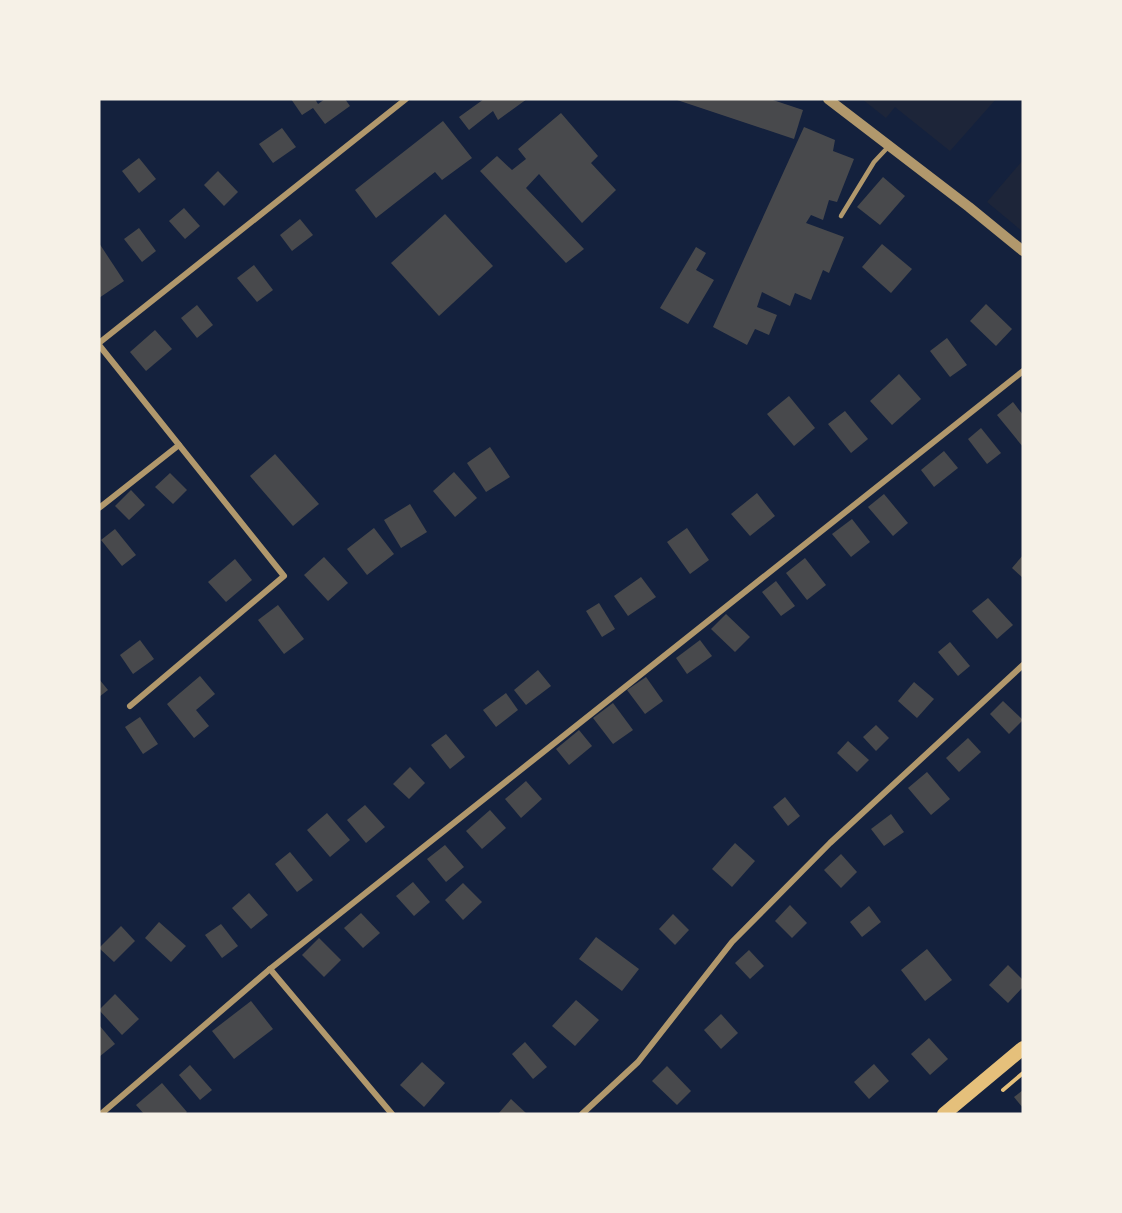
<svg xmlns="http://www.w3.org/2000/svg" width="1122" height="1213" font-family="Lato,sans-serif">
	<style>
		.green { fill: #1d2539 }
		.building { fill: #48494c }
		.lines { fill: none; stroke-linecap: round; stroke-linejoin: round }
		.path { stroke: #e5c07b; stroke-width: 4 }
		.service { stroke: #b1986c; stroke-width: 4.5 }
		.minor { stroke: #b1986c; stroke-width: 6 }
		.tertiary { stroke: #b1986c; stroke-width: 10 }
		.primary { stroke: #e5c07b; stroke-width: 14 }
	</style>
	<rect width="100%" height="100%" fill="#14213d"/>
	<!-- green -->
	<g class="green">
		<path d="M862,99H996L950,151L895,107L886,118Z"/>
		<path d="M1023,160V232L987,202Z"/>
	</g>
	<!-- building -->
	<g class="building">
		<path d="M291,99H315L318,104L325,99H345L350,106L325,124L313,108L302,115Z"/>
		<path d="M484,99H527L498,120L493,111L469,130L459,117Z"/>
		<path d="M674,99H770L803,110L794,139Z"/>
		<path d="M561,113L598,156L591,163L616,190L582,223L539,174L526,188L584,249L566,263L480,171L497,156L512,170L526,159L518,149Z"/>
		<path d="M443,121L472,158L442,180L435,172L376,218L355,190Z"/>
		<path d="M804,127L835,140L833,151L854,159L837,202L829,200L823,220L811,215L806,223L844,237L829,273L823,270L811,300L795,293L790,306L762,292L757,307L777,315L769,335L755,329L747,345L713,327Z"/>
		<path d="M282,128L296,147L273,163L259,144Z"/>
		<path d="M139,158L156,179L139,193L122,171Z"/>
		<path d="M218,171L238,192L224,206L204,185Z"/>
		<path d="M883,177L905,196L880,225L857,207Z"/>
		<path d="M184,208L200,226L185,239L169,221Z"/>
		<path d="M445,214L493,266L439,316L391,263Z"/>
		<path d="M300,219L313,235L292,251L280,235Z"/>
		<path d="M139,228L156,251L142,262L124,239Z"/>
		<path d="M99,243L124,281L99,298Z"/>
		<path d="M882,244L912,269L891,293L862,267Z"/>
		<path d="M696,247L706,253L696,270L714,280L688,324L660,308Z"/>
		<path d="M254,265L273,290L257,302L237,278Z"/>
		<path d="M986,304L1012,329L996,346L970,321Z"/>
		<path d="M197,305L213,325L197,338L181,318Z"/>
		<path d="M155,330L172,349L146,371L130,352Z"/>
		<path d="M947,338L967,365L950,377L930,351Z"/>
		<path d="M899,374L921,399L892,425L870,401Z"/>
		<path d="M789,396L815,428L794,446L767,414Z"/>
		<path d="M1013,402L1023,415V447L997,415Z"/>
		<path d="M845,411L868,439L851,453L828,424Z"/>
		<path d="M981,428L1001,453L987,464L968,439Z"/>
		<path d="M490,447L510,477L486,492L467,463Z"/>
		<path d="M944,451L958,468L934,487L921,470Z"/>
		<path d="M275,454L319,504L293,526L250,476Z"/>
		<path d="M454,472L477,498L455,517L433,491Z"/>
		<path d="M170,473L187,490L173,504L155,487Z"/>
		<path d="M131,490L145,505L129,520L115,506Z"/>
		<path d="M757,493L775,516L750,536L731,514Z"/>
		<path d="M884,494L908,523L893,536L868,507Z"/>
		<path d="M410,504L427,532L401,548L384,520Z"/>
		<path d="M852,519L870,542L851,557L832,534Z"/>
		<path d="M374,528L394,554L367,575L347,549Z"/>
		<path d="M687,528L709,560L690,574L667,542Z"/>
		<path d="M115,529L136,555L122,566L101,540Z"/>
		<path d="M1023,555V578L1012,568Z"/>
		<path d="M324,557L348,583L328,601L304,575Z"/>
		<path d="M805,558L826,585L807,600L786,573Z"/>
		<path d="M235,559L252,580L226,602L208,582Z"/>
		<path d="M641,577L656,597L628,616L614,596Z"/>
		<path d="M776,581L795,606L781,616L762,592Z"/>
		<path d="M988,598L1013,625L997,639L972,611Z"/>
		<path d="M599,603L615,629L602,637L586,611Z"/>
		<path d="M278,605L304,639L284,654L258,620Z"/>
		<path d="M726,614L750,637L735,652L711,629Z"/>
		<path d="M140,640L154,659L133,674L120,655Z"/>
		<path d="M700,640L712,656L687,674L676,658Z"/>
		<path d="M950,642L970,666L958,676L938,652Z"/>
		<path d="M538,670L551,686L526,705L514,690Z"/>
		<path d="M200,676L215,694L196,710L209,726L194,738L167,704Z"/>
		<path d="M646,677L663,701L645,714L627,690Z"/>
		<path d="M99,679L108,690L99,697Z"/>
		<path d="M914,682L934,699L917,718L898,701Z"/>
		<path d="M506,693L518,710L496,727L483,710Z"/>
		<path d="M1003,701L1023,720L1009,734L990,714Z"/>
		<path d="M613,703L633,730L613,744L593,718Z"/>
		<path d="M140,717L158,744L143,754L125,727Z"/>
		<path d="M876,725L889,738L876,751L863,737Z"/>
		<path d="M579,730L592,746L569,765L556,749Z"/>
		<path d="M446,734L465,757L450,769L431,745Z"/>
		<path d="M968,738L981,752L959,772L946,758Z"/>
		<path d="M848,741L869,760L857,772L837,753Z"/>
		<path d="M410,767L425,783L409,799L393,784Z"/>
		<path d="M927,772L950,799L931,815L908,788Z"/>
		<path d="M526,781L542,799L521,818L505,799Z"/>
		<path d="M785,797L800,816L788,826L773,807Z"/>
		<path d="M365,805L385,827L366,843L347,820Z"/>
		<path d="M490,810L506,828L482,849L466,831Z"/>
		<path d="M327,813L350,840L330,857L307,830Z"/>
		<path d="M891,814L904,832L884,846L871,829Z"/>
		<path d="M735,843L755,861L732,887L712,869Z"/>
		<path d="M445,845L464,867L446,882L427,859Z"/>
		<path d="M290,852L313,880L297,892L275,864Z"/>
		<path d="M841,854L857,872L841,888L824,870Z"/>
		<path d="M413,882L430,902L414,916L396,896Z"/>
		<path d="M463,883L482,902L463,920L445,900Z"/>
		<path d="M249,893L268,915L251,929L232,908Z"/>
		<path d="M790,905L807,923L792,938L775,921Z"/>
		<path d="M869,906L881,922L862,937L850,922Z"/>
		<path d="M361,913L380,933L363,948L344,928Z"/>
		<path d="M673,914L689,930L675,945L659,929Z"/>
		<path d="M159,922L186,946L171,962L145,938Z"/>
		<path d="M221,924L238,946L222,958L205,935Z"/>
		<path d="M121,926L135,941L114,962L99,948Z"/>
		<path d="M596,937L639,969L622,991L579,959Z"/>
		<path d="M319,938L341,960L324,977L302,955Z"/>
		<path d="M927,949L952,980L925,1001L901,970Z"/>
		<path d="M749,950L764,966L750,979L735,963Z"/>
		<path d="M1008,965L1023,980V987L1008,1003L989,985Z"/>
		<path d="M115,994L139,1019L122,1035L99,1010Z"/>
		<path d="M576,1000L599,1020L575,1046L552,1026Z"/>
		<path d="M251,1001L273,1029L234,1059L212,1031Z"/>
		<path d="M721,1014L738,1033L721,1049L704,1030Z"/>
		<path d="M99,1025L115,1044L99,1057Z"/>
		<path d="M929,1038L948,1059L930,1075L911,1054Z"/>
		<path d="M525,1042L547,1067L533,1079L512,1054Z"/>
		<path d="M422,1062L445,1083L424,1107L400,1085Z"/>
		<path d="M874,1064L889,1081L869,1099L854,1082Z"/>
		<path d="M190,1065L212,1090L200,1100L179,1075Z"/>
		<path d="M667,1066L691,1091L677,1105L652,1081Z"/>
		<path d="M162,1083L187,1112L185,1114H144L136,1105Z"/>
		<path d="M1023,1090V1108L1014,1097Z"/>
		<path d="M511,1099L527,1114H498Z"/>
	</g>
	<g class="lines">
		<!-- path -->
		<path class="path" d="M1003,1090L1023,1073"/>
		<!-- service -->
		<path class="service" d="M841,216L874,162L889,146"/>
		<!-- minor -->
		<g class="minor">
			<path d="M99,343L406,99"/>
			<path d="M99,345L284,576L130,706"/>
			<path d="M99,508L179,445"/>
			<path d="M270,969L392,1114"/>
			<path d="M101,1114L270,969L1023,371"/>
			<path d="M582,1114L638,1062L732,942L830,843L1023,665"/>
		</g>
		<!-- tertiary -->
		<path class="tertiary" d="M828,99L969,207L1023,251"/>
		<!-- primary -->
		<path class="primary" d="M944,1114L1023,1048"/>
	</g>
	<!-- border -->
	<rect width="1122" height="1213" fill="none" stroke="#f6f1e7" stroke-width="201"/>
</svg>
